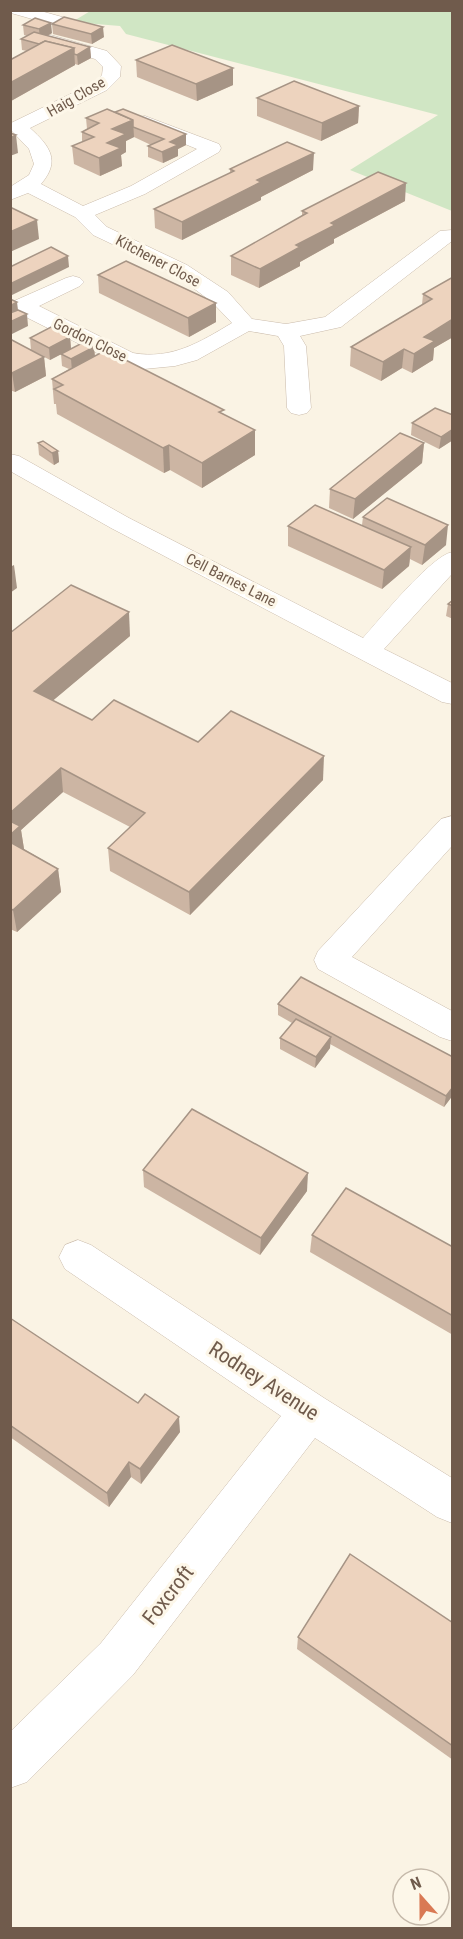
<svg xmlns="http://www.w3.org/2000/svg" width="463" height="1939" font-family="'Roboto Condensed',sans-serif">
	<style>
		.green { fill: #d0e6c4 }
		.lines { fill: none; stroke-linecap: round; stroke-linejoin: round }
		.minor-casing { stroke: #cabbab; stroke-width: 1 }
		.minor { fill: #fff; fill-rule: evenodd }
		.wall { fill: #ccb5a3 }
		.shaded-wall { fill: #a69485 }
		.building { fill: #edd3be; stroke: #a69485; stroke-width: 1.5 }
		.labels { text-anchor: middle; stroke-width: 6; stroke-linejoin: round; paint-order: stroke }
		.far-street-label { font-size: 15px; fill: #705b4c; stroke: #fdf7e9 }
		.near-street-label { font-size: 21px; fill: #705b4c; stroke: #fdf7e9 }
	</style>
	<rect width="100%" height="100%" fill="#faf3e4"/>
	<!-- green -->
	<path class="green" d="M92,10L452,11V211L350,170L438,115L126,34L120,26L72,22Z"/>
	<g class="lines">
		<defs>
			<g id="minor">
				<path d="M10,10H37L91,25L93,29L85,34L11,13Z"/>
				<path d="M47,34L107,51L121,66L120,77L107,90L30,128C50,146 61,161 41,184L83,206L131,186L197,149L139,125L136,121L139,117L145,116L219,144L221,148L219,152L145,194L95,215L107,227L187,265L228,292L252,319L286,324L325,317L440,231L452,230V241L341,327L300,336L306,346L311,408L307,413L299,415L291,413L287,408L284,346L278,336L249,331L197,360L175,366L144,369L119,364L14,311L11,306L14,301L66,278L73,276L80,278L84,282L80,286L39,306L133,353C172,360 200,342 232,323L212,302L173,273L93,235L75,217L28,193L10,200V187L29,175L34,164L29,149L10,129L11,123L95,82L102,75L103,67L95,59L41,43L39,39L41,35Z"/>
				<path d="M10,454L19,456L129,518L363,638C381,618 430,557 452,552V574L384,649L452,683V704L442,702L111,528L10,471Z"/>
				<path d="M452,816V846L352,957L452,1011V1041L440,1037L318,969L314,960L318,951L441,819Z"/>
				<path d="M78,1240L91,1245L324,1398L452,1478V1523L437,1517L315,1438L133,1675L27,1782L10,1788V1732L101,1643L281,1416L65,1269L59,1257L65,1245Z"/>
			</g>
		</defs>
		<!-- minor casing -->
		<use href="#minor" class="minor-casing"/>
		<!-- minor -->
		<use href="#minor" class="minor"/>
	</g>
	<!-- wall -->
	<g class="wall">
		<path d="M52,24L104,37L92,44L53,34Z"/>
		<path d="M23,25L52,33L47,36L90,47L91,58L78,65L75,64V65L11,101L10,60L27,51L22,50L21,39L27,36L24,35Z"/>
		<path d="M136,60L233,85L197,101L137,77Z"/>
		<path d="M257,98L359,106L358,123L321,141L257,116Z"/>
		<path d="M115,112L186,134V145L178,149V156L163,163L148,157V146L151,145L134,137L126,141V152L121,155L122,166L100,176L74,164L72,146L82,142V132L87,129L86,118Z"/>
		<path d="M230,169L313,170L261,197V200L182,240L155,228L154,209L230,173Z"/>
		<path d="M405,201L334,239V243L300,262V266L259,288L231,275V256L302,216V211Z"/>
		<path d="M98,275L216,322L189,337L99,293Z"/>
		<path d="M453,277V337L434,348L433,360L412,373L402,368L381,381L350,366L351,347L422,305L423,294Z"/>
		<path d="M70,337L71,349L50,360L31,350L30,338Z"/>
		<path d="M10,339L44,357L46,376L15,392L10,390Z"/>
		<path d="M94,347L95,356L224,414L255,455L202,488L170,470L164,473L57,414L56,404H54L52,379L69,369L62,366L61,354Z"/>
		<path d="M453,415V440L439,449L411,435L412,423Z"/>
		<path d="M38,443L58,451L59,462L54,465L39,455Z"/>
		<path d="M424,443L422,463L353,519L329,508L330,489Z"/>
		<path d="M363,517L446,545L422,565L410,559L409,566L382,589L288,546V526L362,525Z"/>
		<path d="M453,600V619L446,616L448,604Z"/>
		<path d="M10,633L130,636L53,700L92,720L198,742L323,780L190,915L110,871L108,848L130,827L63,792L21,830L24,849L58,869L61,892L17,932L10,929Z"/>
		<path d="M278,1004L453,1057V1095L444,1107L330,1044V1048L315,1068L280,1049V1038L292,1023L278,1015Z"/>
		<path d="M143,1170L307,1191L260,1255L144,1187Z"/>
		<path d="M312,1235L453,1247V1335L310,1252Z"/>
		<path d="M10,1318L180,1432L141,1484L131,1477L109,1507L10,1437Z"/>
		<path d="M453,1623V1760L297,1649L298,1637Z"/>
	</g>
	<!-- shaded-wall -->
	<g class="shaded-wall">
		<path d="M51,23L52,33L40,40L39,29Z"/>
		<path d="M103,27L104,37L92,44L91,34Z"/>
		<path d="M90,47L91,58L78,65L77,55Z"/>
		<path d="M74,48L75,65L11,101L10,83Z"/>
		<path d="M233,68V85L197,101L196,84Z"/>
		<path d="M359,106L358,123L321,141L322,123Z"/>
		<path d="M133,120L134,137L126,141V152L121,155L122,166L100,176L99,158L107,143L112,129Z"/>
		<path d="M186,134V145L178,149V156L163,163L162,152L170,142Z"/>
		<path d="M16,135L18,153L10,156V138Z"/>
		<path d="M314,153L313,170L261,197V200L182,240V222L257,180Z"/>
		<path d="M406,183L405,201L334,239V243L300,262V266L259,288L260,269L331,223Z"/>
		<path d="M37,220L39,239L10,252V232Z"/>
		<path d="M68,256L69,267L10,296V284Z"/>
		<path d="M17,302L19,318L27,314L28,326L10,335V306Z"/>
		<path d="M216,303V322L189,337L188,318Z"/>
		<path d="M453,319V337L434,348L433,360L412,373L414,354L424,337Z"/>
		<path d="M70,337L71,349L50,360L49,348Z"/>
		<path d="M94,347L95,359L72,371L71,359Z"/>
		<path d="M404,349L402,368L381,381L383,362Z"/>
		<path d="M44,357L46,376L15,392L12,373Z"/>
		<path d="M453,429V440L439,449L441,437Z"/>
		<path d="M255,430V455L202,488V463Z"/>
		<path d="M424,443L422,463L353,519L355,499Z"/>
		<path d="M169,445L170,470L164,473L163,448Z"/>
		<path d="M58,451L59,462L54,465L52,453Z"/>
		<path d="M448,525L446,545L422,565L425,545Z"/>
		<path d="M411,547L409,566L382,589L384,570Z"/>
		<path d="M14,565L17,588L10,593V567Z"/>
		<path d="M129,612L130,636L37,714L34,691Z"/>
		<path d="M324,756L323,780L190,915L189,892Z"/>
		<path d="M61,768L63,792L21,830L24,849L10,862V813Z"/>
		<path d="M58,869L61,892L17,932L13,910Z"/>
		<path d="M331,1037L330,1048L315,1068L316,1057Z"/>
		<path d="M453,1087V1095L444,1107L446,1096Z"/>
		<path d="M308,1173L307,1191L260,1255L261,1238Z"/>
		<path d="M179,1417L180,1432L141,1484L140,1469Z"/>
		<path d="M129,1462L131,1477L109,1507L107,1493Z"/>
	</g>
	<!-- building -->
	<g class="building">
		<path d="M64,17L103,27L91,34L52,24Z"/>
		<path d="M35,18L51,23L39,29L23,25Z"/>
		<path d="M34,32L90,47L77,55L74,54V48L45,41L39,44L21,39Z"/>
		<path d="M45,41L74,48L10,83V60Z"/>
		<path d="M172,45L233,68L196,84L136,60Z"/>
		<path d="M294,81L359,106L322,123L257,98Z"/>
		<path d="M107,109L133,120L112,129L126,134L107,143L121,148L99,158L72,146L94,137L82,132L99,123L86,118Z"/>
		<path d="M123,109L186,134L170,142L178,145L162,152L148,146L164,139L133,127V120L115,112Z"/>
		<path d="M10,133L16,135L10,138Z"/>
		<path d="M287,142L314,153L257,180L261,182L182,222L154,209L234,171L230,169Z"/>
		<path d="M378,172L406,183L331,223L335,225L296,245L300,247L260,269L231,256L307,213L302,211Z"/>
		<path d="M12,208L37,220L10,232V209Z"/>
		<path d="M51,247L68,256L10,284V267Z"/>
		<path d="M126,261L216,303L188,318L98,275Z"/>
		<path d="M453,277V319L424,337L435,341L414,354L404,349L383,362L351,347L432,299L423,294Z"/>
		<path d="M10,299L17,302L10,306Z"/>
		<path d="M18,310L27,314L10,322V313Z"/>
		<path d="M51,327L70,337L49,348L30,338Z"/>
		<path d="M10,339L44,357L12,373L10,372Z"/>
		<path d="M84,342L94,347L71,359L61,354Z"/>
		<path d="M106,350L224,410L219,412L255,430L202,463L169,445L163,448L54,389L63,385L52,379Z"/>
		<path d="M435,408L453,415V429L441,437L412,423Z"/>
		<path d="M400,433L424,443L355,499L330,489Z"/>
		<path d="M43,441L58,451L52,453L38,443Z"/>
		<path d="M387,498L448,525L425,545L363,517Z"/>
		<path d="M315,505L411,547L384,570L288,526Z"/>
		<path d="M71,585L129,612L34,691L92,720L114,700L198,742L231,711L324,756L189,892L108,848L145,813L61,768L10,813V633Z"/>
		<path d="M453,600V606L448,604Z"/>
		<path d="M10,821L20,826L10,835Z"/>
		<path d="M10,842L58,869L13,910L10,908Z"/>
		<path d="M301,977L453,1057V1087L446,1096L278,1004Z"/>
		<path d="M296,1019L331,1037L316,1057L280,1038Z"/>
		<path d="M192,1109L308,1173L261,1238L143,1170Z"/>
		<path d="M346,1188L453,1247V1316L312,1235Z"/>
		<path d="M10,1318L138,1403L145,1394L179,1417L140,1469L129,1462L107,1493L10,1425Z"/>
		<path d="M350,1554L453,1623V1746L298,1637Z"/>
	</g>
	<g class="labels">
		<!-- far-street labels -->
		<g class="far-street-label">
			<text transform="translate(76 97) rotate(-30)" y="5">Haig Close</text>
			<text transform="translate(158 261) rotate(28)" y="5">Kitchener Close</text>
			<text transform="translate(90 340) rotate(26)" y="5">Gordon Close</text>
			<text transform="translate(231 580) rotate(27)" y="5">Cell Barnes Lane</text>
		</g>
		<!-- near-street labels -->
		<g class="near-street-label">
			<text transform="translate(264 1381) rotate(33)" y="7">Rodney Avenue</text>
			<text transform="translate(168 1595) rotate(-52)" y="7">Foxcroft</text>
		</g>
	</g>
	<!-- border -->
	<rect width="463" height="1939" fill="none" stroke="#705b4c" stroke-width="24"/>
	<!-- north arrow -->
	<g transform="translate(421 1897) rotate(339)"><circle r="28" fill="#fdf7e9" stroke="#c5b9aa" stroke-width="1.5"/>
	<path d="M0-4.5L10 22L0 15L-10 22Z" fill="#d97954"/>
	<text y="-9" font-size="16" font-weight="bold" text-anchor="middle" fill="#705b4c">N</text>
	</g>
</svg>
